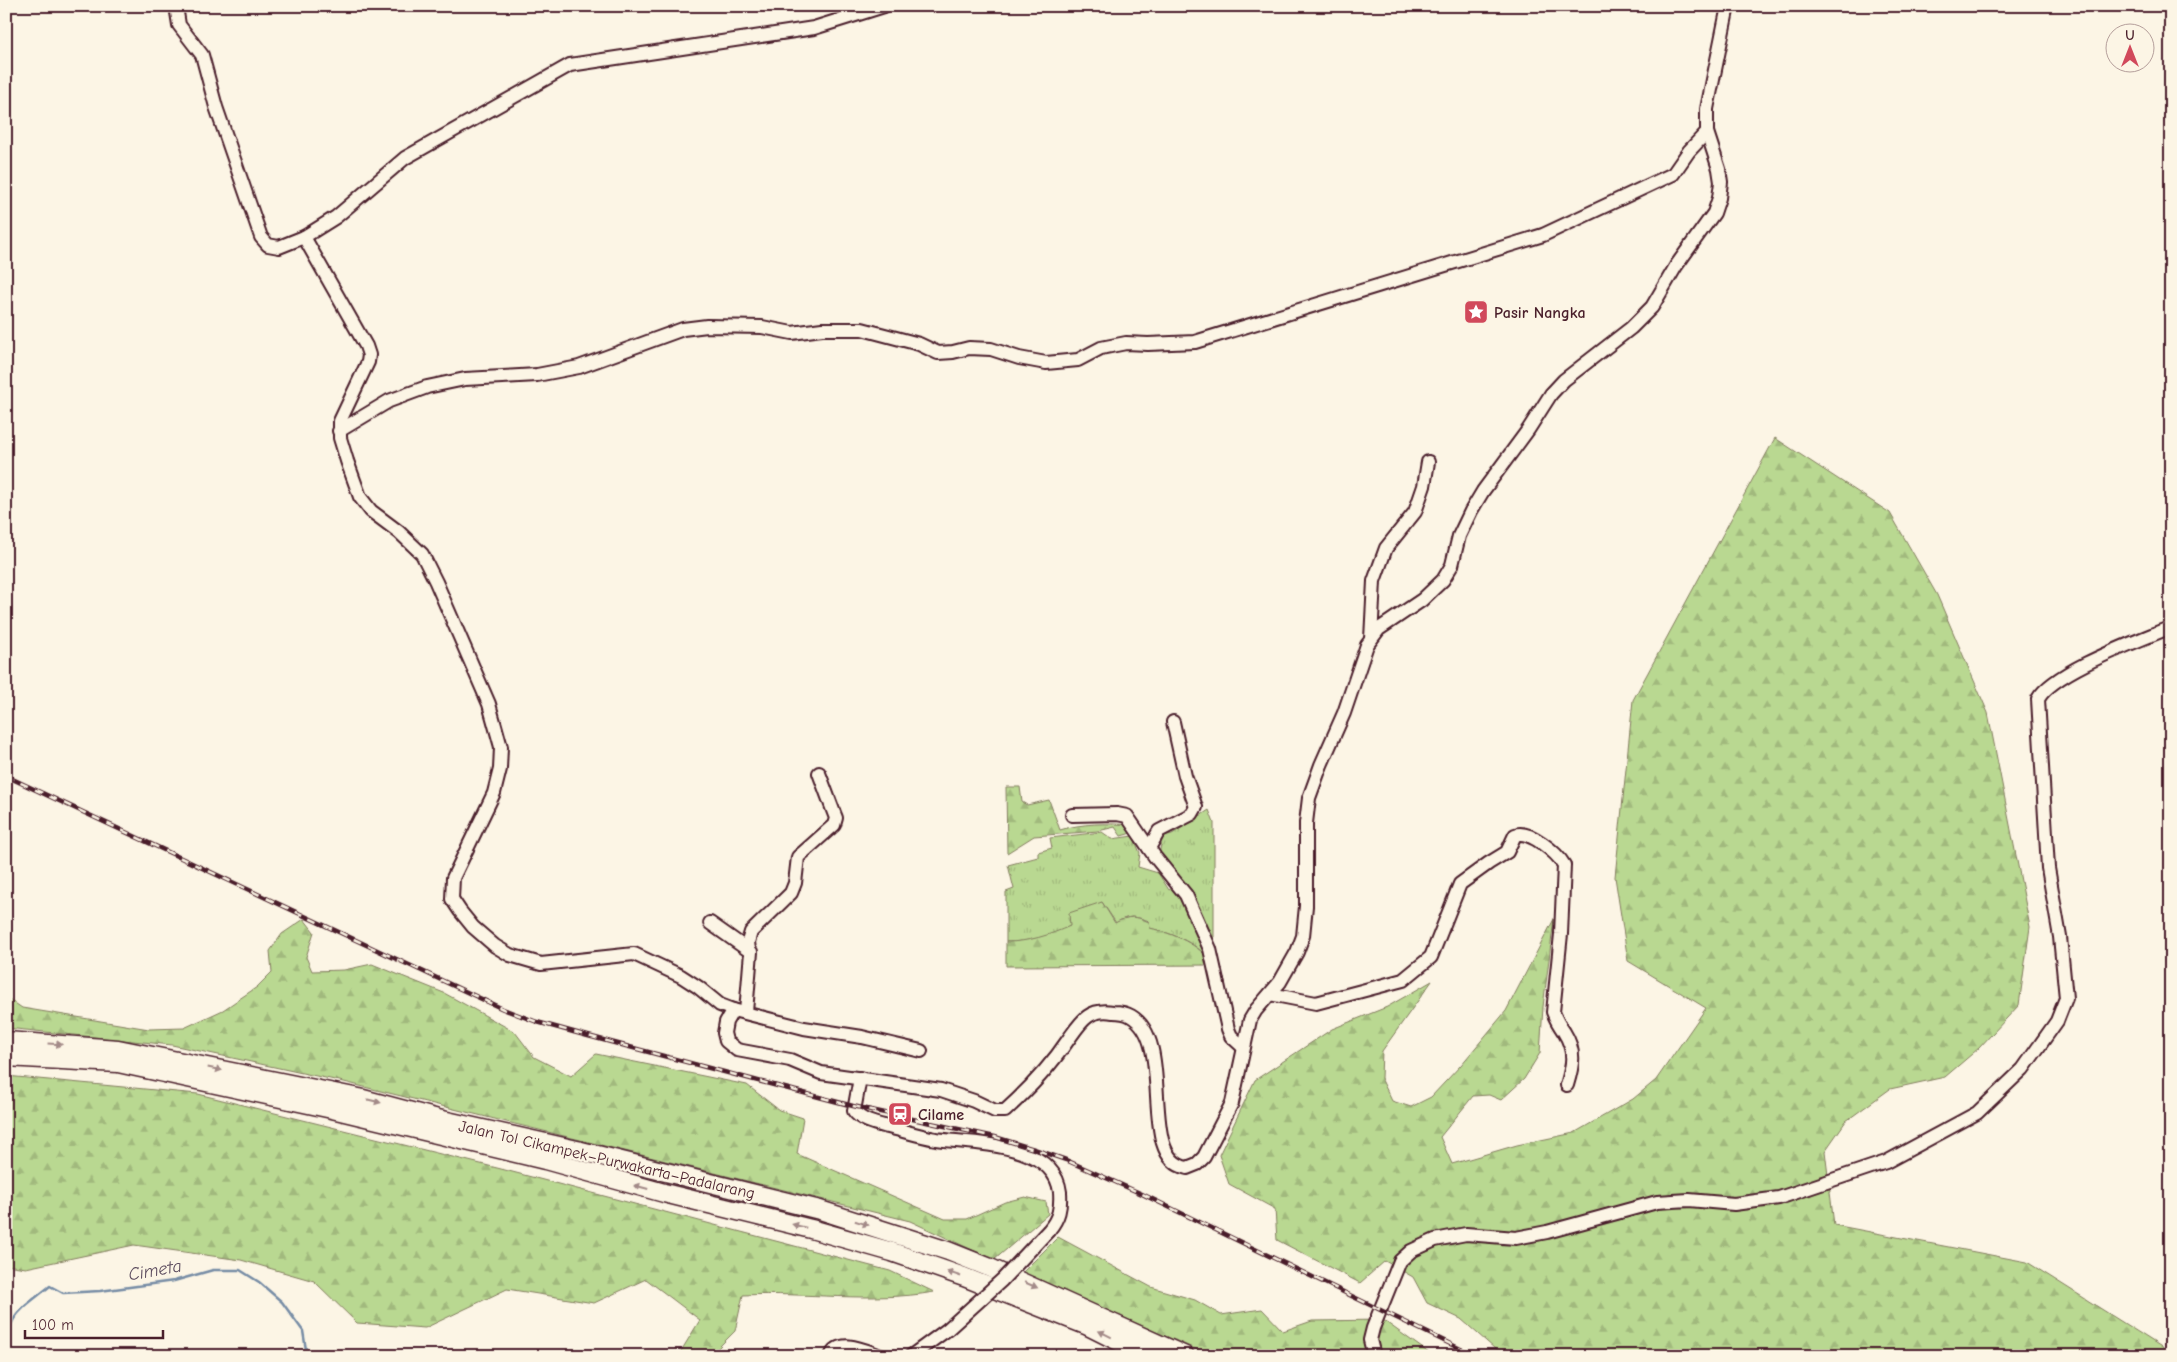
<svg xmlns="http://www.w3.org/2000/svg" width="2177" height="1362" font-family="'Comic Neue',sans-serif">
	<style>
		.grass { fill: url(#grass-tufts); stroke: #827c5e }
		.forest { fill: url(#forest-firs); stroke: #827c5e }
		.lines { fill: none; stroke-linecap: round; stroke-linejoin: round }
		.stream { stroke: #768ca5; stroke-width: 2.5 }
		.minor-casing { stroke: #4a1f2b; stroke-width: 16 }
		.highway-casing { stroke: #4a1f2b; stroke-width: 21 }
		.minor { stroke: #fcf5e5; stroke-width: 12 }
		.highway { stroke: #fcf5e5; stroke-width: 18 }
		.rail-casing { stroke: #4a1f2b; stroke-width: 4.5 }
		.rail { stroke: #fcf5e5; stroke-width: 2.5; stroke-dasharray: 8; stroke-linecap: butt }
		.minor-bridge-casing { stroke: #4a1f2b; stroke-width: 16; stroke-linecap: butt }
		.minor-bridge { stroke: #fcf5e5; stroke-width: 12 }
		.oneway { fill: #a38a88 }
		.labels { text-anchor: middle; stroke-width: 4.5; stroke-linejoin: round; paint-order: stroke }
		.poi-label { font-size: 16px; font-weight: bold; fill: #4a1f2b; stroke: #fcf5e5; text-anchor: start }
		.street-label { font-size: 16px; fill: #4a1f2b; stroke: #fcf5e5 }
		.water-label { font-size: 18px; font-style: italic; fill: #5c4c5e; stroke: #fcf5e5 }
	</style>
	<defs>
		<pattern id="grass-tufts" width="24" height="20" patternUnits="userSpaceOnUse" patternTransform="scale(1.25)"><rect width="24" height="20" fill="#b9d891"/><path d="M3 7l-1-3M5 7V3M7 7l1-3M15 17l-1-3M17 17v-4M19 17l1-3" fill="none" stroke="#a1b97d"/></pattern>
		<pattern id="forest-firs" width="22" height="20" patternUnits="userSpaceOnUse" patternTransform="scale(1.25)"><rect width="22" height="20" fill="#b9d891"/><path d="M5 1l3.5 6h-7zM16 11l3.5 6h-7z" fill="#a1b97d"/></pattern>
	</defs>
	<rect width="100%" height="100%" fill="#fcf5e5"/>
	<filter id="ink" filterUnits="userSpaceOnUse"><feTurbulence type="fractalNoise" baseFrequency=".02" numOctaves="2"/><feDisplacementMap in="SourceGraphic" scale="10" xChannelSelector="R" yChannelSelector="G"/><feConvolveMatrix kernelMatrix="1 2 1 2 8 2 1 2 1" color-interpolation-filters="sRGB"/></filter>
	<g filter="url(#ink)">
		<!-- grass -->
		<path class="grass" d="M1209,810L1214,823V965C1200,944 1173,933 1149,928V921C1135,916 1128,915 1116,923L1102,902C1091,910 1081,919 1070,926C1053,937 1026,942 1006,942V892L1014,889L1008,865L1038,857V852L1052,848L1050,838L1102,832L1112,839L1133,836L1140,853L1138,867L1158,873L1169,890L1178,885L1159,854L1163,836L1172,834Z"/>
		<!-- forest -->
		<g class="forest">
			<path d="M1775,438L1890,513L1937,595L1988,713L2030,927L2019,1005L1979,1048L1945,1077L1890,1089L1846,1121L1825,1151L1834,1225L2027,1262L2171,1353V1356H1503L1461,1319L1427,1303L1413,1277L1385,1261L1360,1283L1277,1240L1275,1209L1229,1184L1219,1155L1255,1080L1332,1029L1387,1007L1432,981L1382,1051L1381,1078L1392,1101L1411,1107L1431,1097L1461,1065L1506,1011L1554,919L1543,1007L1540,1053L1524,1079L1501,1100L1489,1095L1473,1096L1440,1137L1452,1164L1517,1145L1574,1133L1633,1099L1656,1080L1706,1008L1628,961L1615,877L1633,700Z"/>
			<path d="M1006,787H1020L1022,802L1027,805L1049,800L1060,830C1082,823 1107,823 1131,825L1135,832L1121,836L1115,827L1098,831L1034,836L1007,853Z"/>
			<path d="M1102,902L1115,923C1129,915 1136,916 1149,922L1150,928C1174,934 1199,944 1214,965L1006,966V942C1028,942 1050,935 1070,926L1069,913Z"/>
			<path d="M304,919L314,932L306,957L312,971L344,970L372,964L444,993L515,1032L534,1057L571,1076L596,1054L747,1085L779,1110L803,1118L797,1154L945,1219H967L1005,1202L1025,1197L1046,1202L1048,1214L994,1260L910,1221L344,1082L172,1045L6,1028V997L22,1008L149,1029L184,1028L223,1010L257,987L272,972L270,951L282,934Z"/>
			<path d="M6,1076L198,1094L501,1169L890,1271L934,1292C872,1303 806,1292 743,1295L735,1331L710,1356H678L700,1320L646,1279L594,1303L507,1289L425,1328L357,1323L314,1281L241,1260L134,1245L26,1268L6,1265Z"/>
			<path d="M1058,1237L1151,1287L1195,1300L1221,1315L1262,1309L1283,1331L1312,1321L1383,1320L1433,1356H1211L1022,1273Z"/>
		</g>
		<g class="lines">
			<!-- stream -->
			<path class="stream" d="M7,1356C5,1315 21,1310 50,1286L63,1293L100,1291L174,1281L213,1270H240L259,1282L282,1302L303,1331L307,1356"/>
			<defs>
				<g id="minor">
					<path d="M176,6L179,25L202,55L216,107L261,237L268,245L279,247L304,237L336,217L405,158L570,65L814,28L884,6"/>
					<path d="M304,237L366,346L369,355L368,362L340,421V438L347,461L360,497L371,511L399,532L422,554L436,582L489,704L501,747L500,769L494,793L453,878L452,899L460,911L473,927L495,946L510,955L541,964L634,954L681,976L698,987L720,1005L733,1010L804,1028L862,1037L921,1051"/>
					<path d="M339,431L389,401L427,387L465,379L537,375L579,367L683,329L707,326L762,327L792,333L822,329H862L919,344L938,353L953,352L969,348L991,349L1019,358L1046,363L1078,360L1101,348L1126,343L1148,344L1195,342L1543,235L1673,174L1689,151L1707,132"/>
					<path d="M1371,639L1374,581L1386,548L1415,512L1424,486L1428,462"/>
					<path d="M1072,815L1117,814L1127,816L1155,857L1186,895L1210,949L1228,1029L1231,1036L1243,1047"/>
					<path d="M1149,848L1159,831L1192,814L1196,807L1185,776L1173,722"/>
					<path d="M710,923L751,952L746,1012"/>
					<path d="M749,950L748,942L751,932L791,893L795,883L798,857L834,825L836,818L834,813L819,773"/>
					<path d="M1270,994L1316,1003L1403,980L1431,957L1460,884L1489,863L1507,852L1515,835C1529,829 1557,853 1564,865L1561,934L1553,1012C1556,1020 1559,1025 1564,1032C1576,1051 1573,1065 1567,1085"/>
					<path d="M733,1010L726,1022L724,1033L726,1041L737,1050L790,1060L821,1073L941,1090L974,1101L995,1111H1005C1029,1089 1050,1067 1068,1040C1081,1022 1088,1008 1113,1012C1119,1012 1126,1013 1131,1016C1177,1043 1136,1158 1187,1168L1197,1164L1204,1157L1232,1103L1250,1020L1256,1010L1280,982L1297,952L1303,936L1306,906V823L1309,798L1321,765L1344,713L1367,645L1379,629L1422,600L1443,580L1452,565L1459,536L1471,511L1483,491L1528,430L1551,394L1564,380L1631,328L1652,307L1676,266L1714,213L1719,198L1721,182L1719,169L1707,132V109L1728,6"/>
					<path d="M860,1078L854,1111C861,1121 876,1124 888,1127C904,1131 920,1136 936,1139C974,1144 1054,1142 1060,1192C1061,1208 1059,1218 1049,1230"/>
					<path d="M831,1356C840,1337 866,1351 881,1356"/>
					<path d="M911,1356L948,1329"/>
					<path d="M1374,1356L1370,1340L1373,1328L1400,1261L1411,1251L1435,1240L1466,1234L1516,1238L1547,1232L1657,1202L1689,1200L1734,1204L1779,1198L1886,1162L1977,1113L2023,1069L2057,1021L2066,998L2060,937L2048,868L2038,699C2054,671 2138,641 2171,627"/>
				</g>
				<g id="highway">
					<path d="M6,1041L118,1049L359,1098L438,1119L577,1150L820,1210L948,1251L988,1267L1185,1356"/>
					<path d="M6,1057L118,1063L332,1109L545,1160L664,1193L811,1229L892,1252L964,1277L1088,1326L1148,1356"/>
				</g>
			</defs>
			<!-- minor casing -->
			<use href="#minor" class="minor-casing"/>
			<!-- highway casing -->
			<use href="#highway" class="highway-casing"/>
			<!-- minor -->
			<use href="#minor" class="minor"/>
			<!-- highway -->
			<use href="#highway" class="highway"/>
			<defs>
				<path id="rail" d="M6,776L503,1009L537,1022L588,1036L853,1106L995,1137L1034,1149L1066,1160L1142,1194L1475,1356"/>
			</defs>
			<!-- rail casing -->
			<use href="#rail" class="rail-casing"/>
			<!-- rail -->
			<use href="#rail" class="rail"/>
			<defs>
				<path id="minor-bridge" d="M948,1329L1002,1280L1049,1230"/>
			</defs>
			<!-- minor-bridge casing -->
			<use href="#minor-bridge" class="minor-bridge-casing"/>
			<!-- minor-bridge -->
			<use href="#minor-bridge" class="minor-bridge"/>
		</g>
		<!-- one-way arrows -->
		<defs><path id="oneway-solid" d="M-6-.8H1V-3.2L6.5 0L1 3.2V.8H-6Z" transform="scale(1.25)"/></defs>
		<g class="oneway">
			<use href="#oneway-solid" transform="translate(55 1044) rotate(4)"/>
			<use href="#oneway-solid" transform="translate(215 1069) rotate(11)"/>
			<use href="#oneway-solid" transform="translate(374 1101) rotate(14)"/>
			<use href="#oneway-solid" transform="translate(641 1187) rotate(-165)"/>
			<use href="#oneway-solid" transform="translate(862 1223) rotate(17)"/>
			<use href="#oneway-solid" transform="translate(799 1226) rotate(-166)"/>
			<use href="#oneway-solid" transform="translate(954 1274) rotate(-161)"/>
			<use href="#oneway-solid" transform="translate(1031 1285) rotate(23)"/>
			<use href="#oneway-solid" transform="translate(1105 1334) rotate(-154)"/>
		</g>
	</g>
	<!-- icons -->
	<defs>
		<symbol id="sight-square" viewBox="-11 -11 22 22"><rect x="-9" y="-9" width="18" height="18" rx="4" fill="#d1495b" stroke="#fcf5e5"/><path d="M0-6L1.8-2.2L6-1.7L2.9 1.2L3.7 5.4L0 3.3L-3.7 5.4L-2.9 1.2L-6-1.7L-1.8-2.2Z" fill="#fff"/></symbol>
		<symbol id="station-square" viewBox="-11 -11 22 22"><rect x="-9" y="-9" width="18" height="18" rx="4" fill="#d1495b" stroke="#fcf5e5"/><path d="M-3-6H3Q5-6 5-4V2Q5 4 3 4L4.5 6H3L1.5 4h-3L-3 6H-4.5L-3 4Q-5 4-5 2V-4Q-5-6-3-6ZM-3.5-4v3h7v-3ZM-3.5 1v1.5H-2V1ZM2 1v1.5H3.5V1Z" fill="#fff"/></symbol>
	</defs>
	<g fill-rule="evenodd">
		<use href="#sight-square" x="1462" y="298" width="28" height="28"/>
		<use href="#station-square" x="886" y="1100" width="28" height="28"/>
	</g>
	<g class="labels">
		<!-- poi labels -->
		<g class="poi-label">
			<text x="1494" y="318">Pasir Nangka</text>
			<text x="918" y="1120">Cilame</text>
		</g>
		<!-- street labels -->
		<g class="street-label">
			<text transform="translate(607 1159) rotate(13)" y="6">Jalan Tol Cikampek–Purwakarta–Padalarang</text>
		</g>
		<!-- water labels -->
		<g class="water-label">
			<text transform="translate(155 1270) rotate(-10)" y="6">Cimeta</text>
		</g>
	</g>
	<!-- margin -->
	<rect width="2177" height="1362" fill="none" stroke="#fcf5e5" stroke-width="25"/>
	<rect x="12" y="12" width="2152" height="1337" fill="none" stroke="#4a1f2b" stroke-width="2" filter="url(#ink)"/>
	<!-- north arrow -->
	<g transform="translate(2130 48)"><circle r="24" fill="#fcf5e5" stroke="#b59f9b"/>
	<path d="M0-4L9 19L0 12L-9 19Z" fill="#d1495b"/>
	<text y="-8" font-size="14" font-weight="bold" text-anchor="middle" fill="#4a1f2b">U</text>
	</g>
	<!-- scale -->
	<path d="M25 1330v8h138v-8" fill="none" stroke="#4a1f2b" stroke-width="2.5"/>
	<text x="32" y="1330" font-size="15" fill="#4a1f2b" stroke="#fcf5e5" stroke-width="4" paint-order="stroke">100 m</text>
</svg>
